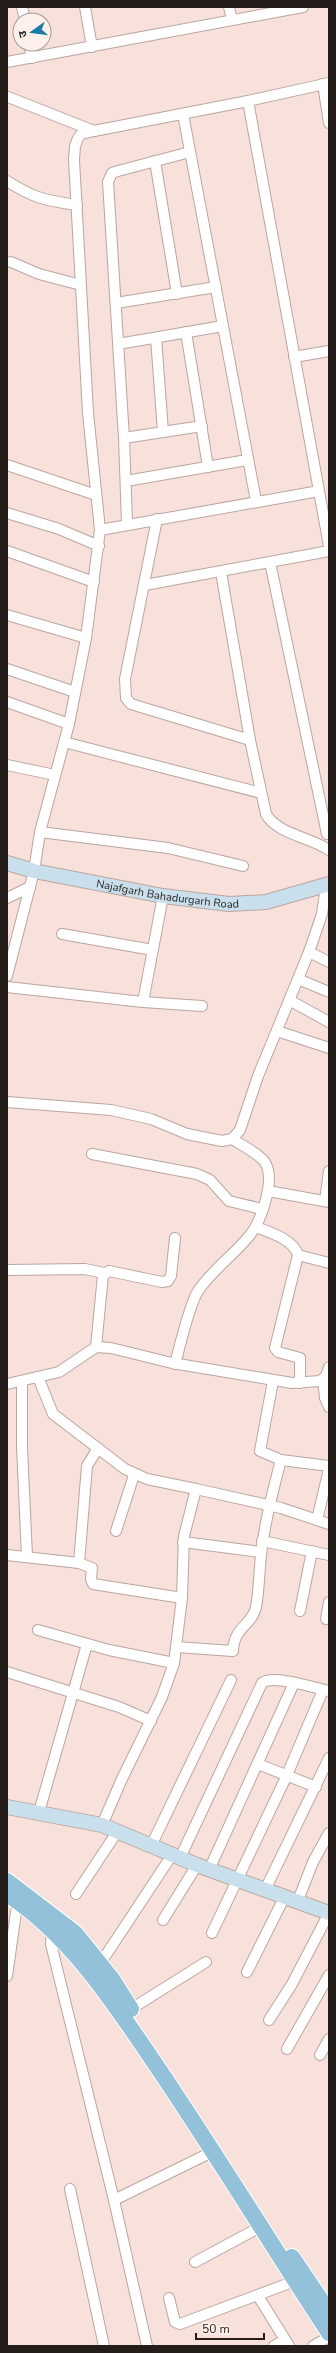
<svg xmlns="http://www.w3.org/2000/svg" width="336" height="2353" font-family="'Nunito Sans','Noto Sans Devanagari',sans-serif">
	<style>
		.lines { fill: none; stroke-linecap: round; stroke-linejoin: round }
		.street-casing { stroke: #bba69f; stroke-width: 12 }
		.secondary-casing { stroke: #bba69f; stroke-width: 16 }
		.primary-casing { stroke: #fff; stroke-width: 18 }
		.street { stroke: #fff; stroke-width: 10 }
		.secondary { stroke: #c9e0ec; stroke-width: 14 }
		.primary { stroke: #92c1d9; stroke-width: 16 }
		.labels { text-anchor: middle; stroke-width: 3; stroke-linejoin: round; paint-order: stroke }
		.street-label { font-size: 11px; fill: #251d1a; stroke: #fef1ec }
	</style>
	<rect width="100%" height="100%" fill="#f7e1da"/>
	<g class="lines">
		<defs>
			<g id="street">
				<path d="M22,7L25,20"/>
				<path d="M85,7L92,47"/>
				<path d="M229,7L232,20"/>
				<path d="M29,44L32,58"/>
				<path d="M7,62L303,7"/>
				<path d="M323,84L329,123"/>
				<path d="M8,97L94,131"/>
				<path d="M248,101L329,546"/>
				<path d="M183,114L256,501"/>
				<path d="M155,161L177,294"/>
				<path d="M7,181C33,198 47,201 77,205"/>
				<path d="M11,262L39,274L81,285"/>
				<path d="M116,303L216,287"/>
				<path d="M186,332L208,467"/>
				<path d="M156,338L163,432"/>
				<path d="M118,344L223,326"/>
				<path d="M294,357L329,351"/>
				<path d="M124,438L202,426"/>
				<path d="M7,465L96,495"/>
				<path d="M126,481L247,460"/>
				<path d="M7,513L59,529L99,546"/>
				<path d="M157,519L125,679L126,698L131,704L250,740"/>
				<path d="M127,524L124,438L108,182L112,173L118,171L190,152"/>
				<path d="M100,530L319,491"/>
				<path d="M7,551L94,582"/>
				<path d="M270,562L327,834"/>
				<path d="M221,572L250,740L266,814C277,834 310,837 329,850"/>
				<path d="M145,585L329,551"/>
				<path d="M7,615L86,638"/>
				<path d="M7,669L75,692"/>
				<path d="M7,702L69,724"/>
				<path d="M64,742L261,793"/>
				<path d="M7,765L55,775"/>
				<path d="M40,832L168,848L243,866"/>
				<path d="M7,898L30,887"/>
				<path d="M62,934L153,950"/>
				<path d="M309,952L329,962"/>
				<path d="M7,976L34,871L40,832L69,724L86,638L100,530L88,413L74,160L75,146L78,138L81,134L94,131L248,101L329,83"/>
				<path d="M298,979L329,992"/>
				<path d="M7,987L143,1002L202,1006"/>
				<path d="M289,1000L329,1022"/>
				<path d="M143,1002L163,896"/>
				<path d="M277,1031L329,1048"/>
				<path d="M7,1102L111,1110L151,1119L187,1134L222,1141L232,1139L240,1130L258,1076L309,952L322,914L326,886"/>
				<path d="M92,1154L197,1174L210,1180L229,1201L262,1209"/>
				<path d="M268,1191L329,1202"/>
				<path d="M325,1201L329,1171"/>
				<path d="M256,1227C269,1232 293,1239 298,1255L275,1348L278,1352L300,1358V1383"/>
				<path d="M298,1255L329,1263"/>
				<path d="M7,1270L85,1269L104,1273"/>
				<path d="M96,1347L103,1275L109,1271L162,1282L168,1281L171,1276L175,1238"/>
				<path d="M175,1364C180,1346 189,1305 198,1291C212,1270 234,1255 250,1235C261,1221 277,1178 264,1161C256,1152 242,1145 232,1139"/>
				<path d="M38,1377L53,1414L125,1469L147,1479L196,1489L184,1536L182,1598L174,1663L162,1697L121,1781L102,1825"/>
				<path d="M323,1379L325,1398L329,1407"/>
				<path d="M22,1381V1447L27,1557"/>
				<path d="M273,1381L260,1451L281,1460L329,1466"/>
				<path d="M7,1384L59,1372L96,1347L111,1348L172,1363L292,1383L320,1381L326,1376L329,1367"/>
				<path d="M196,1489L281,1508L329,1524"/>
				<path d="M317,1520L329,1469"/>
				<path d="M116,1531L134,1475"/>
				<path d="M262,1541L329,1555"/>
				<path d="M183,1542L261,1552"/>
				<path d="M7,1555L79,1563L92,1568L91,1579L93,1584L182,1598"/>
				<path d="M79,1563L87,1466L98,1448"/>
				<path d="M300,1611L312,1551"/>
				<path d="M326,1619L329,1602"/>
				<path d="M38,1630L109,1650L174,1663"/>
				<path d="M176,1647L233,1651C234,1626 252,1626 256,1607C260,1585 259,1562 263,1540C267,1513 274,1486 281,1460"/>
				<path d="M7,1672L119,1707L151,1721"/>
				<path d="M258,1764L316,1787"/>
				<path d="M39,1812L87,1644"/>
				<path d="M151,1846L231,1680"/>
				<path d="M180,1858L262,1683C273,1674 315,1688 329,1691"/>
				<path d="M209,1870L294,1683"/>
				<path d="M265,1890L329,1758"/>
				<path d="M76,1894L117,1832"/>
				<path d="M297,1903L313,1862L329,1833"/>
				<path d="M163,1920L197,1865"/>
				<path d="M52,1931L51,1944L114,2200L147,2346"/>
				<path d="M212,1933L287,1775L323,1690"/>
				<path d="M100,1964L172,1855"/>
				<path d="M247,1972L284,1898"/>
				<path d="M7,1976L16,1912L21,1899"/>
				<path d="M131,2009L206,1962"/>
				<path d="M269,2020L292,1984L329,1913"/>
				<path d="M287,2049L329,1975"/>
				<path d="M320,2055L329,2039"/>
				<path d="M70,2189L104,2346"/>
				<path d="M114,2200L214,2151"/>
				<path d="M195,2262L262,2226"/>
				<path d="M258,2296L289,2346"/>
				<path d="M169,2298L175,2322L180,2324L295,2281"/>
				<path d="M274,2346L285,2340"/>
				<path d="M313,2346L329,2337"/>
			</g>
			<g id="secondary">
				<path id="s1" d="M7,863L34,871L163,896L229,904L266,902L329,884"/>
				<path d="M7,1807L102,1825L197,1865L329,1913"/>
			</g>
			<g id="primary">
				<path d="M7,1881L75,1933L112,1979L131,2009"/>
				<path d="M7,1894C74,1938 117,2008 162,2074C219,2159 273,2247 329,2333"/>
				<path d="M292,2257L329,2312"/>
			</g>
		</defs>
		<!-- street casing -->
		<use href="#street" class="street-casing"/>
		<!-- secondary casing -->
		<use href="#secondary" class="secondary-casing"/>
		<!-- primary casing -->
		<use href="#primary" class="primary-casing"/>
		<!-- street -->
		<use href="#street" class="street"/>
		<!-- secondary -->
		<use href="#secondary" class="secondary"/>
		<!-- primary -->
		<use href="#primary" class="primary"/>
	</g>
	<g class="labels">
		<!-- street labels -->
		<g class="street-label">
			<text dy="4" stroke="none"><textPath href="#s1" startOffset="164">Najafgarh Bahadurgarh Road</textPath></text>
		</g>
	</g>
	<!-- border -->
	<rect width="336" height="2353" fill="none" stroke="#251d1a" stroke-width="16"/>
	<!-- north arrow -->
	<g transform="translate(32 32) rotate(256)"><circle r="19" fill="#fef1ec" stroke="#a79c98"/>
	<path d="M0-3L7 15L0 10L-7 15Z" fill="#187da8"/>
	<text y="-6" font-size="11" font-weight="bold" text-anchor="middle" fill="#251d1a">उ</text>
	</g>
	<!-- scale -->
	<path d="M196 2333v6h68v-6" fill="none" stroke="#251d1a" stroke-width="2"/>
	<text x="202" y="2333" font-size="12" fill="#251d1a" stroke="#fef1ec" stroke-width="3" paint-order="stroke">50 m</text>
</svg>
